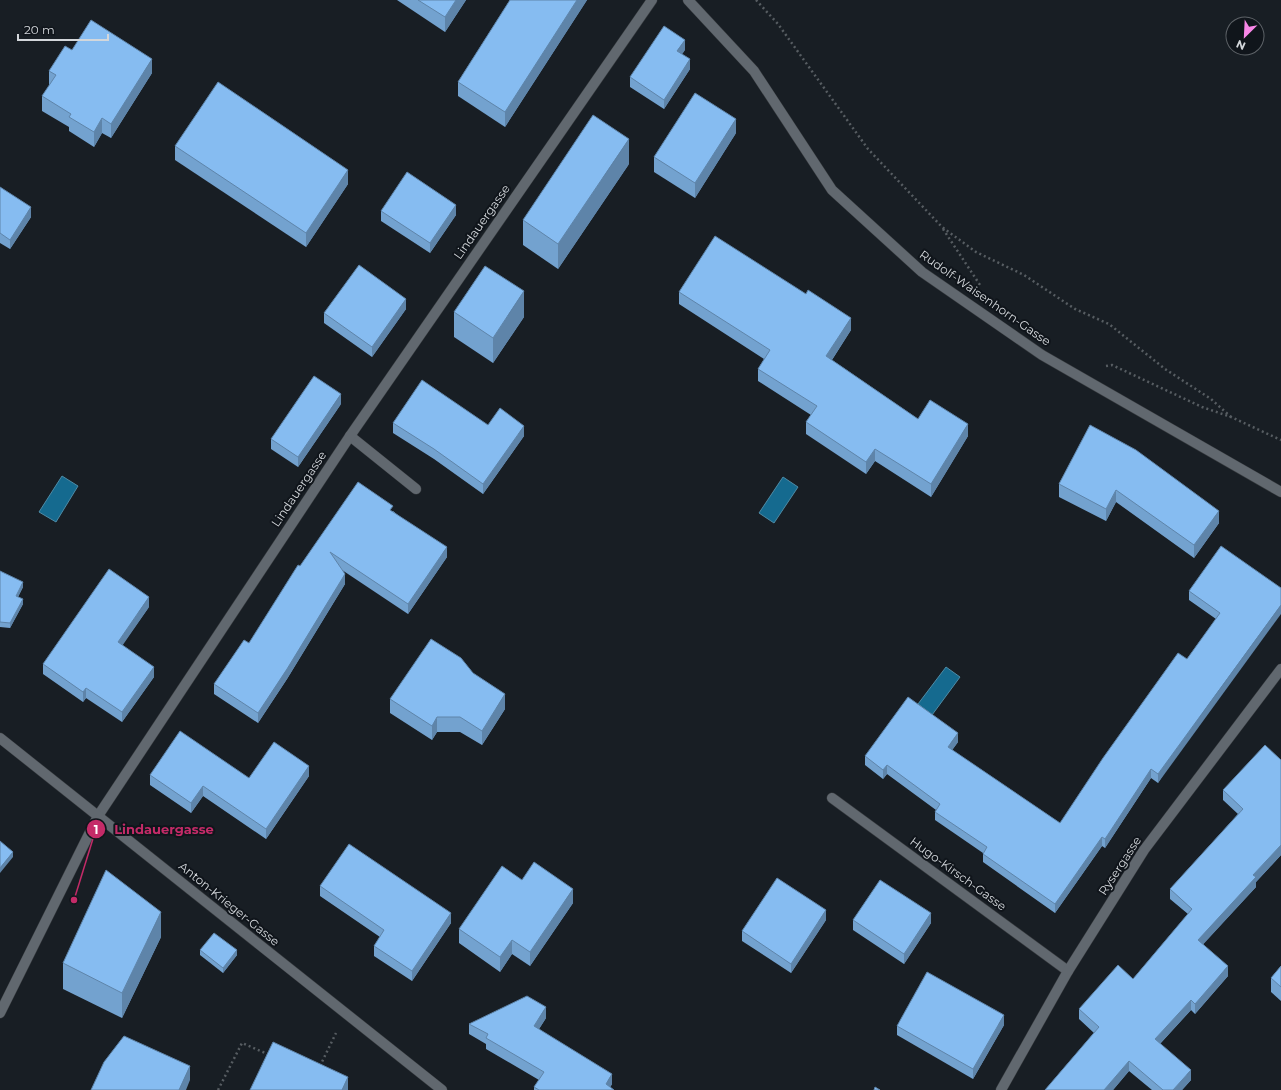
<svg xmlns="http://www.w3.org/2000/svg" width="1281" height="1090" font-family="Montserrat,sans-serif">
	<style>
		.water { fill: #156a8f; stroke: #4e8ba6 }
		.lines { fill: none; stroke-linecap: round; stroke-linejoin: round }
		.service-casing { stroke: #363a3e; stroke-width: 11 }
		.minor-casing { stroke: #363a3e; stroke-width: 11 }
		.tertiary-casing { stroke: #363a3e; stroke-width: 11 }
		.path { stroke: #575d62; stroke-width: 2.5; stroke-dasharray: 2 3; stroke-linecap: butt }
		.service { stroke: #61686f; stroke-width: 10 }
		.minor { stroke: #61686f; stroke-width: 10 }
		.tertiary { stroke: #61686f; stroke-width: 10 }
		.wall { fill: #73a2cf }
		.shaded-wall { fill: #5e84a9 }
		.building { fill: #86bcf1; stroke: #5e84a9 }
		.labels { text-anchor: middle; stroke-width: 4; stroke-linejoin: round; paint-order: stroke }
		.street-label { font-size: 12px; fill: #d3d7db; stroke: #10151b }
		.leader { fill: none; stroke: #c42b68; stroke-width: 1.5 }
		.callout-dot { fill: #c42b68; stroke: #10151b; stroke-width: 1.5 }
		.mark-label { font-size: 12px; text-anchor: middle; font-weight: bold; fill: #fff }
		.callout-label { font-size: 13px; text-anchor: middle; font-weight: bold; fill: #c42b68; stroke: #10151b; stroke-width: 4; stroke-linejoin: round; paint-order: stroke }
	</style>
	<rect width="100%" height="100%" fill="#181e24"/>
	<!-- water -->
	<g class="water">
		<path d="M62,476L78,486L56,522L39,512Z"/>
		<path d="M783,477L798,487L774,523L759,513Z"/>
		<path d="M946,667L960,677L932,715L918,704Z"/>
	</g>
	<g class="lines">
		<defs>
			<path id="service" d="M832,798L1068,971"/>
			<g id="minor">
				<path d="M688,0L754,71L832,190L922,272L1042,355L1281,492"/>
				<path d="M350,436L416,489"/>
				<path d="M0,1013L98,816L350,436L652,0"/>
				<path d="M1001,1090L1068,971L1144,850L1281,669"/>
			</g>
			<path id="tertiary" d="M0,738L442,1090"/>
		</defs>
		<!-- service casing -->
		<use href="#service" class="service-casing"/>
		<!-- minor casing -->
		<use href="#minor" class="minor-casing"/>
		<!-- tertiary casing -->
		<use href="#tertiary" class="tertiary-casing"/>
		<!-- path -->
		<g class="path">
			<path d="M756,0L778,24L868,149L942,227L976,252L1024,275L1075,309L1109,324L1165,369L1211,399L1231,417"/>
			<path d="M943,229L980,285"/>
			<path d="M1106,366L1112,365L1202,407L1231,417L1281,440"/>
			<path d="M320,1066L336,1033"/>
			<path d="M218,1090L242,1043L270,1055"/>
		</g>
		<!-- service -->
		<use href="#service" class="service"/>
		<!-- minor -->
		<use href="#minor" class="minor"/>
		<!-- tertiary -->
		<use href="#tertiary" class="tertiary"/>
	</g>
	<!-- wall -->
	<g class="wall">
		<path d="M397,0H466L445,32Z"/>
		<path d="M510,0H587L505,127L458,96V82Z"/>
		<path d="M72,50L152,73L111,138L102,133L94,147L69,131V127L42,111V96L49,86V71Z"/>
		<path d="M685,50L682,54L690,69L664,109L630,87V77Z"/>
		<path d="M736,133L695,198L654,172V157Z"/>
		<path d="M175,146L348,184L306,247L175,160Z"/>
		<path d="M629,164L558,269L523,245V220Z"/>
		<path d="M0,187L31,217L10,249L0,243Z"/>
		<path d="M381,211L456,215L430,253L381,221Z"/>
		<path d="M679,292L851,330L832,360L918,419L968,436L931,497L875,461L866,474L806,434V422L811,415L758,381V369L764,359L679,304Z"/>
		<path d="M406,309L372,357L324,323V313Z"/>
		<path d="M454,312L524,317L493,363L454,337Z"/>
		<path d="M341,404L298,467L271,449V439Z"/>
		<path d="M393,423L488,425L524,436L483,494L434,459L393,433Z"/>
		<path d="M1090,425L1219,523L1194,558L1116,502L1106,521L1059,497V484Z"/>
		<path d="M393,511L447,557L408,614L342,570L345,584L287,679L258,723L214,694V684L249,643L300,566Z"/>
		<path d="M0,571L23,587L18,597L23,604L10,628L0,627Z"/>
		<path d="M1281,588L1158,783L1151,778L1105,848L1102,846L1055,913L983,862V853L935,820V812L936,810L887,774L883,779L865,765V756L958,742L952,750L1060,823L1187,659L1216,619L1189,600V591Z"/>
		<path d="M149,607L122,645L154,677L122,722L86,698L83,702L43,674V664Z"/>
		<path d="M390,699L505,709L482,745L460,732H437L432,740L390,713Z"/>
		<path d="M1281,760V855L1256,882V887L1203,944L1228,976L1195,1014L1191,1010L1160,1044L1191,1080L1182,1090H1152L1129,1071L1113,1090H1045L1094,1033L1079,1019V1009L1133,979L1188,914L1170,899V889L1238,814L1223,800V790Z"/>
		<path d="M150,775L249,778L309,776L266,839L203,796L191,813L150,785Z"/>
		<path d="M522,880L573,903L530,966L512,954L500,972L459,943V929Z"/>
		<path d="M320,886L451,923L412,981L374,956V946L380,937L320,896Z"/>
		<path d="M826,920L791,973L742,941V931Z"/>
		<path d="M853,920L931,923L904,964L853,930Z"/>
		<path d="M161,937L122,1018L63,989V963Z"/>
		<path d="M200,950L237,955L223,973L200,955Z"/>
		<path d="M1281,966V1001L1271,992V978Z"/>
		<path d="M546,1018L539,1029L612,1084L610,1087L614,1090H534V1087L539,1080L486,1049V1044L469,1034V1024Z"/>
		<path d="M1004,1025L973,1079L897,1035V1026Z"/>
	</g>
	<!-- shaded-wall -->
	<g class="shaded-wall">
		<path d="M456,0H466L445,32V17Z"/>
		<path d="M577,0H587L505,127V112Z"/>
		<path d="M685,40V50L677,61V51Z"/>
		<path d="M152,59V73L111,138V124Z"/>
		<path d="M690,59V69L664,109V100Z"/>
		<path d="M102,118V133L94,147V132Z"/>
		<path d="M736,119V133L695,198V183Z"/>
		<path d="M629,139V164L558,269V244Z"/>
		<path d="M348,170V184L306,247V233Z"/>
		<path d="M456,205V215L430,253V243Z"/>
		<path d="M31,207V217L10,249V240Z"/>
		<path d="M524,291V317L493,363V338Z"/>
		<path d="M406,299V309L372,357V347Z"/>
		<path d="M851,318V330L826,369V356Z"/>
		<path d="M341,394V404L298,467V457Z"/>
		<path d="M968,424V436L931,497V484Z"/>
		<path d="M524,426V436L483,494V484Z"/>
		<path d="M875,449V461L866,474V462Z"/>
		<path d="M1116,490V502L1106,521V509Z"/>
		<path d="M1219,511V523L1194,558V545Z"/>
		<path d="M447,547V557L408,614V604Z"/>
		<path d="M345,574V584L287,679L258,723V713Z"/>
		<path d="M23,582V587L16,601V596Z"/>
		<path d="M149,597V607L118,652V642Z"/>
		<path d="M23,599V604L10,628V623Z"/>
		<path d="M1281,605V614L1158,783V774Z"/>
		<path d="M154,667V677L122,722V712Z"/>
		<path d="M86,688V698L83,702V692Z"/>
		<path d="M505,694V709L482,745V731Z"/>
		<path d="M437,717V732L432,740V726Z"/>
		<path d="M958,733V742L948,756V747Z"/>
		<path d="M887,765V774L883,779V770Z"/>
		<path d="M309,766V776L266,839V829Z"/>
		<path d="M1151,769V778L1105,848V839Z"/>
		<path d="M203,786V796L191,813V803Z"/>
		<path d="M1102,837V846L1055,913V904Z"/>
		<path d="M1281,845V855L1256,882V887L1198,950V940L1253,875Z"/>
		<path d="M13,852V857L0,873V868Z"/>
		<path d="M573,889V903L530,966V952Z"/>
		<path d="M826,910V920L791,973V964Z"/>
		<path d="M161,912V937L122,1018V993Z"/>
		<path d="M451,913V923L412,981V971Z"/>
		<path d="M931,913V923L904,964V954Z"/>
		<path d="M512,940V954L500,972V957Z"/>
		<path d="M237,950V955L223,973V968Z"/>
		<path d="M1228,966V976L1195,1014V1004Z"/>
		<path d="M1191,1000V1010L1155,1049V1039Z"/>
		<path d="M546,1007V1018L534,1037V1026Z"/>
		<path d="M1004,1015V1025L973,1079V1069Z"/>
		<path d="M1129,1061V1071L1113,1090H1104Z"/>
		<path d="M190,1066V1080L186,1090H179Z"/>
		<path d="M1191,1070V1080L1182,1090H1173Z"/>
		<path d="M612,1074V1084L609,1090L606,1084Z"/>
		<path d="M348,1077V1090H342Z"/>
	</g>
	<!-- building -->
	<g class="building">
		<path d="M418,0H456L445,17Z"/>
		<path d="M510,0H577L505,112L458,82Z"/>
		<path d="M91,20L152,59L111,124L102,118L94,132L69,117L71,114L42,96L56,75L49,71L65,46L72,50Z"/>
		<path d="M664,26L685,40L677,51L690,59L664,100L630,77Z"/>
		<path d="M218,82L348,170L306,233L175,146Z"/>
		<path d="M695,93L736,119L695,183L654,157Z"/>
		<path d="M593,115L629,139L558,244L523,220Z"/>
		<path d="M407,172L456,205L430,243L381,211Z"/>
		<path d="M0,187L31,207L10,240L0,233Z"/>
		<path d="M715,236L806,294L808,290L851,318L826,356L918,419L930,400L968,424L931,484L875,449L866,462L806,422L817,406L758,369L770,350L679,292Z"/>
		<path d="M359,265L406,299L372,347L324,313Z"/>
		<path d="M485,266L524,291L493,338L454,312Z"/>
		<path d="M314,376L341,394L298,457L271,439Z"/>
		<path d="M422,380L488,425L500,408L524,426L483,484L434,449L393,423Z"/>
		<path d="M1090,425L1136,450L1219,511L1194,545L1116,490L1106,509L1059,484Z"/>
		<path d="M358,482L393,506L390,510L447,547L408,604L330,552L345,574L287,669L258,713L214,684L244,640L249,643L298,565L300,566Z"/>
		<path d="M1221,546L1281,588V605L1158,774L1151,769L1105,839L1102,837L1055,904L983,854L987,847L935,812L940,804L887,765L883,770L865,756L908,697L958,733L948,747L1060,823L1103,758L1178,653L1187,659L1220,613L1189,591Z"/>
		<path d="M109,569L149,597L118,642L154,667L122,712L86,688L83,692L43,664Z"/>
		<path d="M0,571L23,582L16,596L23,599L10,623L0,622Z"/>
		<path d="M431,639L461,658L473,673L505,694L482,731L460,717H437L432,726L390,699Z"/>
		<path d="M180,731L249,778L274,742L309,766L266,829L203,786L191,803L150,775Z"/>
		<path d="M1265,745L1281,760V845L1253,875L1256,877L1198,940L1228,966L1195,1004L1191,1000L1155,1039L1191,1070L1173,1090H1163L1129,1061L1104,1090H1045L1099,1027L1079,1009L1118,965L1133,979L1192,909L1170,889L1243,809L1223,790Z"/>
		<path d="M0,841L13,852L0,868Z"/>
		<path d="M349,844L451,913L412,971L374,946L384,930L320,886Z"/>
		<path d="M534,862L573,889L530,952L512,940L500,957L459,929L502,866L522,880Z"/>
		<path d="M106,870L161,912L122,993L63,963Z"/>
		<path d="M777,878L826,910L791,964L742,931Z"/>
		<path d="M880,880L931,913L904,954L853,920Z"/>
		<path d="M214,933L237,950L223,968L200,950Z"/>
		<path d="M1281,966V987L1271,978Z"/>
		<path d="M927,972L1004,1015L973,1069L897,1026Z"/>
		<path d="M527,996L546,1007L534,1026L612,1074L606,1084L614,1090H539L534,1087L544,1072L486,1038L488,1034L469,1024Z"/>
		<path d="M124,1036L190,1066L179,1090H91L104,1062Z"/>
		<path d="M273,1042L348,1077L342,1090H250Z"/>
		<path d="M875,1087L880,1090H874Z"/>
	</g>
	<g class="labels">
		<!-- street labels -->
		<g class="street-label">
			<text transform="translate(482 222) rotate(-55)" y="4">Lindauergasse</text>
			<text transform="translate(985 298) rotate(35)" y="4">Rudolf-Waisenhorn-Gasse</text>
			<text transform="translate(299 489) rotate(-56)" y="4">Lindauergasse</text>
			<text transform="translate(1120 866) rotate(-57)" y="4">Rysergasse</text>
			<text transform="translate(958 874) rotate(36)" y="4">Hugo-Kirsch-Gasse</text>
			<text transform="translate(229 904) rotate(39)" y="4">Anton-Krieger-Gasse</text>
		</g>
	</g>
	<!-- callouts -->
	<path class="leader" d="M74 900L96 829"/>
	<g class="callout-dot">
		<circle cx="74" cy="900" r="4"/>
		<circle cx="96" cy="829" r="10"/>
	</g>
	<g class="mark-label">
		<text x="96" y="834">1</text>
	</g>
	<g class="callout-label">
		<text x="164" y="834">Lindauergasse</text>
	</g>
	<!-- north arrow -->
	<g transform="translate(1245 36) rotate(204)"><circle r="19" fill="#10151b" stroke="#5e6368"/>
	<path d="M0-3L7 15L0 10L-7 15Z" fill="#f987e8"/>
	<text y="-6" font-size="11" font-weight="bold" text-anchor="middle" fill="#d3d7db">N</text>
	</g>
	<!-- scale -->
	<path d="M18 34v6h90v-6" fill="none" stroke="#d3d7db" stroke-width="2"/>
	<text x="24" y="34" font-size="12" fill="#d3d7db" stroke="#10151b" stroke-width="3" paint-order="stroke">20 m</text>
</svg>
